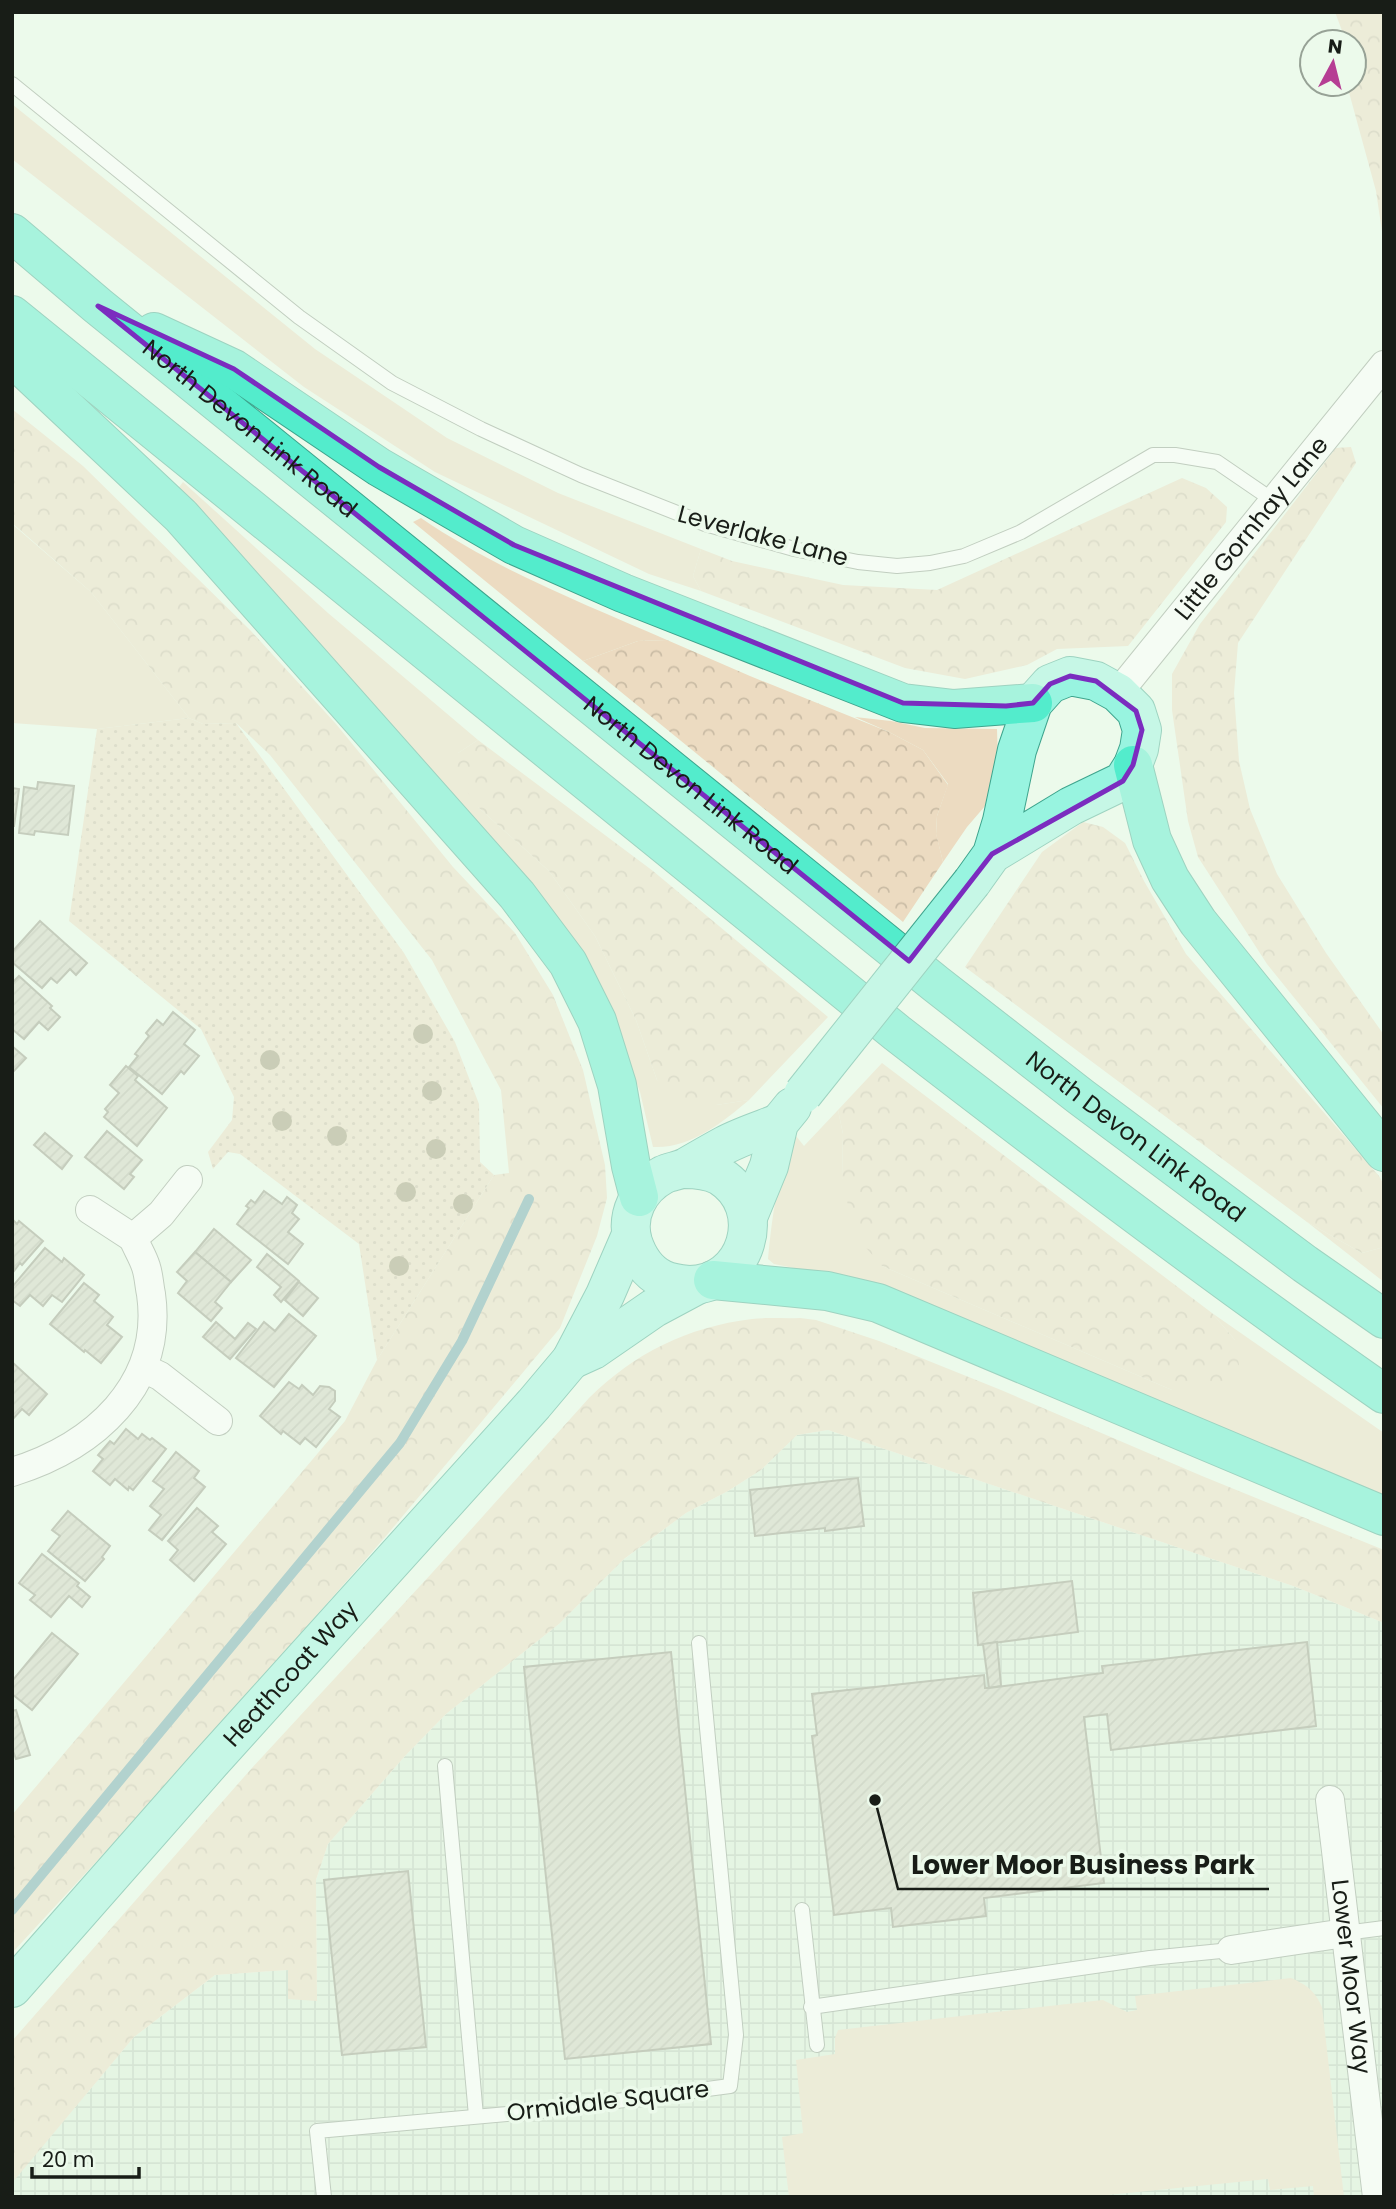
<svg xmlns="http://www.w3.org/2000/svg" width="1396" height="2209" font-family="Poppins,sans-serif">
	<style>
		.industrial { fill: url(#industrial-grid) }
		.green { fill: #ecdbc1 }
		.forest { fill: url(#forest-crowns) }
		.park { fill: url(#park-dots) }
		.lines { fill: none; stroke-linecap: round; stroke-linejoin: round }
		.stream { stroke: #6ba2ab; stroke-width: 10 }
		.building { fill: url(#building-hatch); stroke: #959785; stroke-width: 2 }
		.lane-casing { stroke: #8d9a8c; stroke-width: 16 }
		.street-casing { stroke: #8d9a8c; stroke-width: 30 }
		.primary-casing { stroke: #3ea48d; stroke-width: 40 }
		.highway-casing { stroke: #3ea48d; stroke-width: 40 }
		.lane { stroke: #fff; stroke-width: 14 }
		.street { stroke: #fff; stroke-width: 28 }
		.primary { stroke: #98f4e0; stroke-width: 38 }
		.highway { stroke: #53eccc; stroke-width: 38 }
		.primary-bridge-casing { stroke: #3ea48d; stroke-width: 40; stroke-linecap: butt }
		.primary-bridge { stroke: #98f4e0; stroke-width: 38 }
		.tree { fill: #a09878 }
		.marked { fill: none; stroke: #7b2cbf; stroke-width: 5; stroke-linejoin: round }
		.labels { text-anchor: middle; stroke-width: 7; stroke-linejoin: round; paint-order: stroke }
		.street-label { font-size: 24px; fill: #181d17; stroke: #ecfaeb }
		.leader { fill: none; stroke: #181d17; stroke-width: 2.5 }
		.callout-dot { fill: #181d17; stroke: #ecfaeb; stroke-width: 2.5 }
		.callout-label { font-size: 26px; text-anchor: middle; font-weight: bold; fill: #181d17; stroke: #ecfaeb; stroke-width: 7; stroke-linejoin: round; paint-order: stroke }
	</style>
	<defs>
		<pattern id="industrial-grid" width="8" height="8" patternUnits="userSpaceOnUse" patternTransform="scale(1.75)"><rect width="8" height="8" fill="#dbefda"/><path d="M0 4h8M4 0v8" fill="none" stroke="#bbccba"/></pattern>
		<pattern id="forest-crowns" width="20" height="18" patternUnits="userSpaceOnUse" patternTransform="scale(1.75)"><rect width="20" height="18" fill="#ecdbc1"/><path d="M2 6a3 3 0 1 1 6 0M12 15a3 3 0 1 1 6 0" fill="none" stroke="#cabca5"/></pattern>
		<pattern id="park-dots" width="8" height="8" patternUnits="userSpaceOnUse" patternTransform="scale(1.75)"><rect width="8" height="8" fill="#ecdbc1"/><path d="M2 2h.1M6 6h.1" fill="none" stroke="#cabca5" stroke-width="1.8" stroke-linecap="round"/></pattern>
		<pattern id="building-hatch" width="6" height="6" patternUnits="userSpaceOnUse" patternTransform="scale(1.75)"><rect width="6" height="6" fill="#cfd1bf"/><path d="M-1 1l2-2M0 6l6-6M5 7l2-2" fill="none" stroke="#b1b3a3"/></pattern>
	</defs>
	<rect width="100%" height="100%" fill="#ecfaeb"/>
	<!-- industrial -->
	<path class="industrial" d="M828,1430L1296,1587L1384,1623V2197H12V2182L134,2037L215,1975L289,1970L317,2001L316,1880L328,1844L405,1756L446,1714L559,1624L623,1560L686,1513L728,1491L761,1470L797,1435Z"/>
	<!-- green -->
	<g class="green">
		<path d="M12,104L315,349L447,438L558,493L701,549L693,576L701,591L649,574L435,472L304,387L12,159Z"/>
		<path d="M183,482L328,613L478,740L458,753L479,808L549,871L595,936L636,1020L657,1080L716,1105L749,1100C723,1122 690,1149 653,1147L640,1092L609,1008L177,490Z"/>
		<path d="M421,518C497,570 583,603 667,640L638,641L583,661L413,522Z"/>
		<path d="M12,524L91,592L189,718L97,729L12,723Z"/>
		<path d="M855,717L891,721L925,728L997,729L998,764L992,789L985,806L967,827L943,862L936,834L937,816L948,784L923,750L889,732Z"/>
		<path d="M838,1110L843,1134L842,1177L882,1266L1172,1390L1235,1340L1212,1313L1384,1433V1501L814,1272L774,1264L768,1259C772,1218 777,1174 796,1136L804,1146Z"/>
		<path d="M1307,1222L1362,1253L1384,1247V1282Z"/>
		<path d="M1291,1978C1307,1985 1315,1991 1322,2007L1344,2197H1314L1313,2186L1270,2190L1268,2179L1087,2197H789L782,2137L803,2133L796,2060L835,2054V2038L838,2030L1103,2000L1127,2012L1137,2010L1135,1996Z"/>
	</g>
	<!-- forest -->
	<g class="forest">
		<path d="M1335,12H1384V245L1376,191L1347,85L1354,84V42H1345L1344,36Z"/>
		<path d="M12,409L83,466L250,630L336,724L453,867L515,933L553,995L583,1070L605,1165L607,1198L597,1236L560,1328L386,1536L190,1760L12,1953V1815L345,1421L377,1360L494,1175L509,1173L501,1090L432,960L270,755L236,723L203,724L189,718L91,592L12,523Z"/>
		<path d="M1351,447L1356,463L1238,643L1234,693L1239,761L1250,809L1277,874L1326,953L1384,1035V1109L1267,964L1198,857L1188,821L1172,710V674L1200,624L1336,448Z"/>
		<path d="M1182,478L1206,488L1227,507L1226,522L1128,646L1057,649L1027,665L965,679L905,668L701,591L693,576L701,549L732,561L843,585L937,590Z"/>
		<path d="M667,640L750,676L889,732L923,750L948,785L937,816L936,833L943,862L903,922L583,661L638,641Z"/>
		<path d="M478,740L653,871L828,1017L749,1100L716,1105H686L657,1080L636,1020L595,936L549,871L479,808L454,774L458,753Z"/>
		<path d="M1083,822L1103,827L1125,843L1144,881L1186,954L1379,1176L1384,1185V1247L1362,1253L1307,1222L965,967L1042,852Z"/>
		<path d="M882,1063L1212,1313L1235,1340L1239,1365L1218,1387L1172,1390L882,1266L854,1234L842,1177L843,1134L838,1110Z"/>
		<path d="M800,1318L816,1320L879,1341L1001,1390L1202,1476L1384,1550V1623L1296,1587L828,1430L797,1435L761,1470L728,1491L686,1513L624,1559L559,1624L446,1714L405,1756L328,1844L316,1880L317,2001L288,1999V1970L215,1975L134,2037L12,2183V2041L251,1769L432,1573L589,1398C635,1353 687,1327 752,1319C768,1317 784,1319 800,1318Z"/>
	</g>
	<!-- park -->
	<path class="park" d="M189,718L203,724L236,723L404,953L455,1042L479,1104L480,1162L494,1175L377,1360L359,1244L240,1154L228,1152L213,1169L208,1152L232,1120L234,1097L201,1029L69,921L97,729Z"/>
	<g class="lines">
		<!-- stream -->
		<path class="stream" d="M12,1910L400,1443L462,1341L529,1199"/>
	</g>
	<!-- building -->
	<g class="building">
		<path d="M38,782L74,786L68,835L35,831L34,835L19,833L24,787L37,789Z"/>
		<path d="M12,788L19,789L14,826H12Z"/>
		<path d="M40,921L87,963L76,975L70,969L57,983L51,978L42,988L12,962V952Z"/>
		<path d="M19,976L52,1006L50,1008L60,1017L48,1030L39,1022L24,1039L12,1029V983Z"/>
		<path d="M173,1012L195,1030L184,1044L199,1056L184,1074L181,1071L162,1094L129,1067L138,1056L135,1054L149,1036L146,1033L157,1020L163,1025Z"/>
		<path d="M12,1046L26,1058L12,1073Z"/>
		<path d="M126,1066L138,1076L135,1080L167,1108L137,1146L104,1117L108,1112L105,1109L119,1093L110,1085Z"/>
		<path d="M107,1131L142,1160L130,1174L134,1177L124,1189L85,1157Z"/>
		<path d="M45,1133L72,1156L62,1169L34,1145Z"/>
		<path d="M264,1191L282,1204L287,1197L297,1205L292,1213L299,1219L288,1232L303,1244L288,1264L237,1224L249,1208L246,1206L251,1200L255,1203Z"/>
		<path d="M12,1219L17,1224L19,1221L43,1241L22,1265L20,1263L14,1271Z"/>
		<path d="M214,1229L251,1260L231,1282L195,1252Z"/>
		<path d="M45,1248L62,1262L64,1258L84,1275L62,1302L52,1295L43,1306L30,1295L20,1306L12,1300V1287Z"/>
		<path d="M195,1252L231,1282L215,1302L222,1308L211,1321L178,1293L187,1281L177,1272Z"/>
		<path d="M267,1254L299,1281L281,1302L274,1295L281,1287L257,1267Z"/>
		<path d="M299,1282L318,1298L303,1316L285,1300Z"/>
		<path d="M84,1283L99,1295L94,1301L113,1317L107,1325L122,1337L101,1363L85,1350L84,1352L50,1324Z"/>
		<path d="M289,1314L316,1336L274,1387L236,1358L264,1322L275,1331Z"/>
		<path d="M216,1322L235,1339L248,1323L256,1329L230,1359L203,1337Z"/>
		<path d="M12,1362L47,1394L29,1415L22,1409L12,1420Z"/>
		<path d="M289,1382L299,1389L302,1385L313,1395L320,1386L329,1387L335,1391V1401L329,1409L340,1417L316,1447L305,1438L300,1444L283,1431L281,1434L260,1416Z"/>
		<path d="M126,1429L138,1439L142,1434L150,1440L152,1438L166,1449L133,1490L129,1487L128,1490L115,1479L110,1485L93,1471L103,1459L98,1455L110,1441L114,1444Z"/>
		<path d="M176,1452L199,1471L194,1478L205,1487L162,1540L149,1530L161,1515L150,1506L164,1489L153,1481Z"/>
		<path d="M858,1478L864,1526L825,1531V1528L755,1536L750,1490Z"/>
		<path d="M197,1508L218,1526L212,1532L226,1544L194,1581L170,1560L178,1550L168,1541Z"/>
		<path d="M68,1511L110,1546L102,1557L104,1559L85,1581L48,1551L60,1536L52,1530Z"/>
		<path d="M42,1554L79,1583L77,1586L90,1597L82,1607L69,1596L51,1617L30,1600L35,1595L19,1583Z"/>
		<path d="M1072,1581L1078,1632L978,1645L973,1593Z"/>
		<path d="M52,1633L78,1654L32,1710L12,1694V1681Z"/>
		<path d="M997,1642L1001,1686L989,1688L983,1644Z"/>
		<path d="M1307,1642L1316,1726L1111,1750L1107,1714L1084,1717L1104,1883L984,1898L986,1916L893,1927L891,1908L834,1915L812,1736L817,1735L812,1694L984,1675L985,1688H989L1103,1673L1102,1666Z"/>
		<path d="M671,1652L711,2044L565,2059L524,1667Z"/>
		<path d="M16,1710L30,1755L16,1759L12,1748V1711Z"/>
		<path d="M408,1871L426,2047L342,2055L324,1880Z"/>
	</g>
	<g class="lines">
		<defs>
			<g id="lane">
				<path d="M12,84L299,317L392,383L481,429L581,475L705,524L794,549L858,562L897,566L930,563L964,556L1021,532L1153,455H1175L1217,462L1274,501"/>
				<path d="M445,1766L476,2116"/>
				<path d="M802,1910L817,2045"/>
				<path d="M1345,1933L1384,1928"/>
				<path d="M811,2007L1150,1958L1231,1950"/>
				<path d="M324,2197L317,2131L541,2111L730,2086L736,2035L699,1643"/>
			</g>
			<g id="street">
				<path id="s1" d="M1118,693L1384,365"/>
				<path d="M90,1210L133,1238L161,1214L188,1180"/>
				<path d="M143,1368L160,1376L218,1421"/>
				<path d="M12,1472C93,1447 164,1386 151,1294C149,1285 149,1276 146,1267C143,1257 137,1248 133,1238"/>
				<path id="s2" d="M1330,1800L1377,2197"/>
				<path d="M1231,1950L1345,1933"/>
			</g>
			<g id="primary">
				<path d="M972,882L992,854L1002,821L1017,750L1033,703L1050,684L1070,676L1096,681L1118,693L1136,711L1142,730L1139,749L1133,765L1123,781L1071,806L992,854"/>
				<path d="M684,1169C696,1169 709,1170 720,1176C771,1208 747,1286 688,1285C679,1284 670,1283 662,1279C648,1272 638,1257 633,1242C625,1215 639,1188 663,1175C671,1171 680,1171 688,1166C700,1159 712,1152 725,1145C742,1136 761,1130 779,1123"/>
				<path d="M748,1217L769,1166L779,1123L792,1107"/>
				<path d="M571,1360L593,1350L654,1308L697,1285"/>
				<path id="s3" d="M12,1988L211,1762L534,1404L571,1360L605,1295L631,1235"/>
			</g>
			<g id="highway">
				<path id="s4" d="M12,233L98,306L936,984L1081,1097L1305,1264L1384,1319"/>
				<path d="M12,315L897,1033C1057,1157 1218,1278 1384,1394"/>
				<path d="M154,332L234,369L379,467L514,545L623,593L903,703L954,709L1033,703"/>
				<path d="M12,357L181,516L517,895L568,963L597,1021L617,1085L631,1166L639,1197"/>
				<path d="M1133,765L1152,840L1170,879L1198,922L1384,1152"/>
				<path d="M713,1280L827,1291L878,1303L1384,1516"/>
			</g>
		</defs>
		<!-- lane casing -->
		<use href="#lane" class="lane-casing"/>
		<!-- street casing -->
		<use href="#street" class="street-casing"/>
		<!-- primary casing -->
		<use href="#primary" class="primary-casing"/>
		<!-- highway casing -->
		<use href="#highway" class="highway-casing"/>
		<!-- lane -->
		<use href="#lane" class="lane"/>
		<!-- street -->
		<use href="#street" class="street"/>
		<!-- primary -->
		<use href="#primary" class="primary"/>
		<!-- highway -->
		<use href="#highway" class="highway"/>
		<defs>
			<path id="primary-bridge" d="M803,1094L972,882"/>
		</defs>
		<!-- primary-bridge casing -->
		<use href="#primary-bridge" class="primary-bridge-casing"/>
		<!-- primary-bridge -->
		<use href="#primary-bridge" class="primary-bridge"/>
	</g>
	<!-- trees -->
	<g class="tree">
		<circle cx="423" cy="1034" r="10"/>
		<circle cx="270" cy="1060" r="10"/>
		<circle cx="432" cy="1091" r="10"/>
		<circle cx="282" cy="1121" r="10"/>
		<circle cx="337" cy="1136" r="10"/>
		<circle cx="436" cy="1149" r="10"/>
		<circle cx="406" cy="1192" r="10"/>
		<circle cx="463" cy="1204" r="10"/>
		<circle cx="399" cy="1266" r="10"/>
	</g>
	<!-- marked area -->
	<path d="M0 0H1396V2209H0ZM98,306L234,369L379,467L514,545L903,703L1006,706L1033,703L1050,684L1070,676L1096,681L1136,711L1142,730L1133,765L1123,781L992,854L909,961Z" fill="#ecfaeb" fill-opacity=".55" fill-rule="evenodd"/>
	<path class="marked" d="M98,306L234,369L379,467L514,545L903,703L1006,706L1033,703L1050,684L1070,676L1096,681L1136,711L1142,730L1133,765L1123,781L992,854L909,961Z"/>
	<g class="labels">
		<!-- street labels -->
		<g class="street-label">
			<text dy="8" stroke="none"><textPath href="#s4" startOffset="308">North Devon Link Road</textPath></text>
			<text dy="8" stroke="none"><textPath href="#s1" startOffset="212">Little Gornhay Lane</textPath></text>
			<text transform="translate(763 536) rotate(15)" y="8">Leverlake Lane</text>
			<text dy="8" stroke="none"><textPath href="#s4" startOffset="875">North Devon Link Road</textPath></text>
			<text dy="8" stroke="none"><textPath href="#s4" startOffset="1442">North Devon Link Road</textPath></text>
			<text dy="8" stroke="none"><textPath href="#s3" startOffset="420">Heathcoat Way</textPath></text>
			<text dy="8" stroke="none"><textPath href="#s2" startOffset="178">Lower Moor Way</textPath></text>
			<text transform="translate(608 2101) rotate(-7)" y="8">Ormidale Square</text>
		</g>
	</g>
	<!-- callouts -->
	<path class="leader" d="M875 1800L898 1889H1269"/>
	<circle class="callout-dot" cx="875" cy="1800" r="7"/>
	<g class="callout-label">
		<text x="1083" y="1874">Lower Moor Business Park</text>
	</g>
	<!-- border -->
	<rect width="1396" height="2209" fill="none" stroke="#181d17" stroke-width="28"/>
	<!-- north arrow -->
	<g transform="translate(1333 63) rotate(7)"><circle r="33" fill="#ecfaeb" stroke="#97a296" stroke-width="2"/>
	<path d="M0-5L12 26L0 18L-12 26Z" fill="#b63e94"/>
	<text y="-10" font-size="19" font-weight="bold" text-anchor="middle" fill="#181d17">N</text>
	</g>
	<!-- scale -->
	<path d="M32 2167v10h107v-10" fill="none" stroke="#181d17" stroke-width="3.5"/>
	<text x="42" y="2167" font-size="21" fill="#181d17" stroke="#ecfaeb" stroke-width="5" paint-order="stroke">20 m</text>
</svg>
